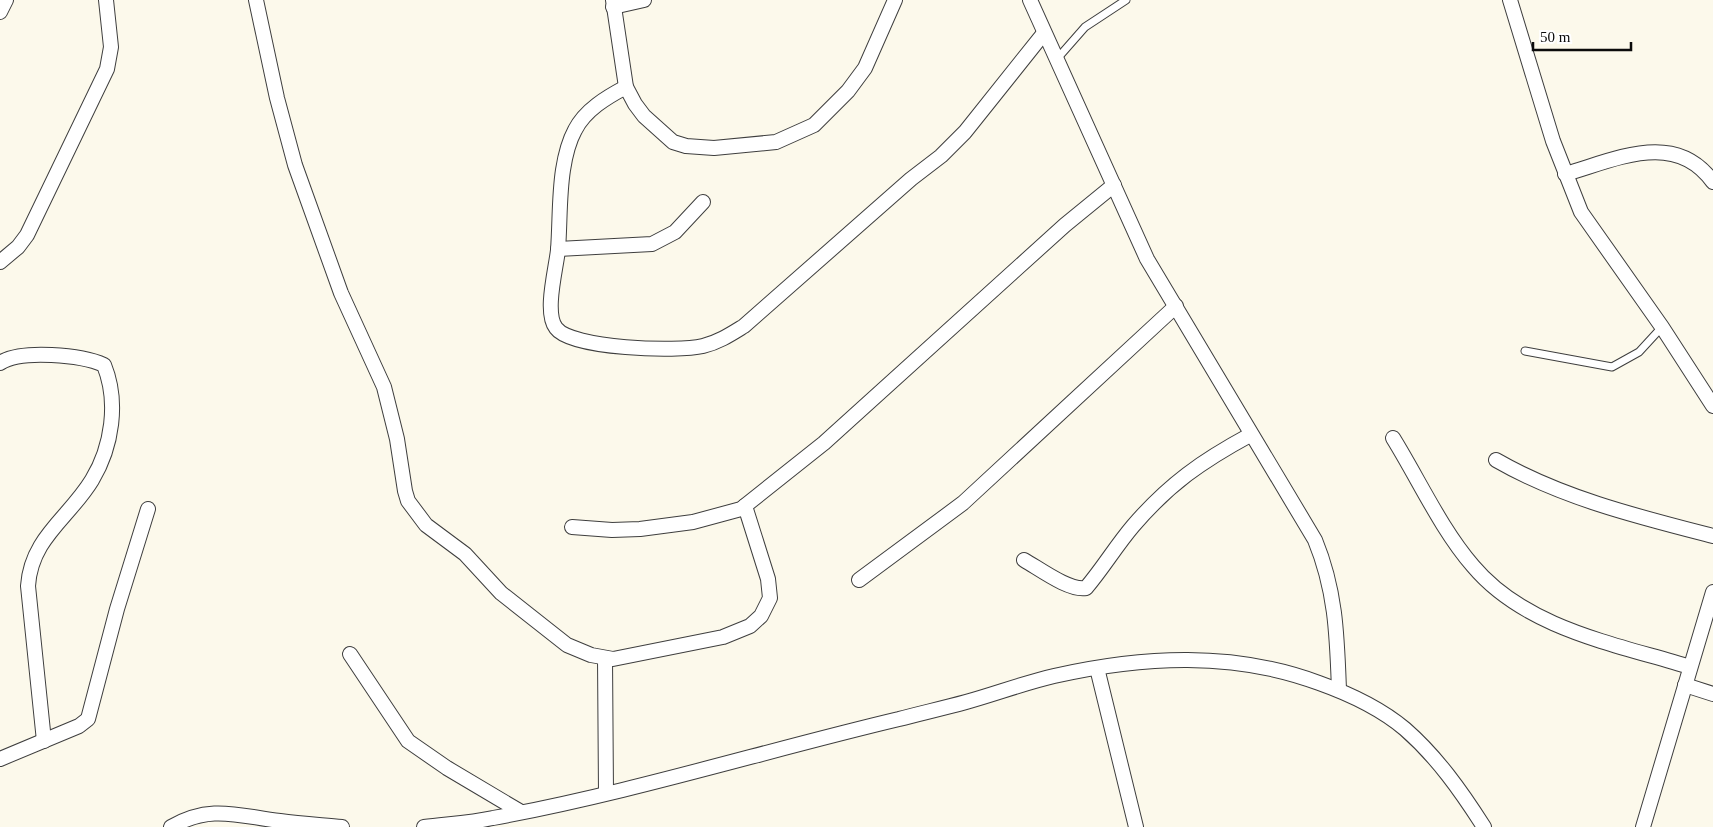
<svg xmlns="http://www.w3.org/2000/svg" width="1713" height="827" font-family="'Times New Roman',serif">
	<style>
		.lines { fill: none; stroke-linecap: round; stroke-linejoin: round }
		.service-casing { stroke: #3e3e3e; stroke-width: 9 }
		.minor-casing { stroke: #3e3e3e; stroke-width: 16 }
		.service { stroke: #fff; stroke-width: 7 }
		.minor { stroke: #fff; stroke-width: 14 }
	</style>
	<rect width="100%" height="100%" fill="#fcf9eb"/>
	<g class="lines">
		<defs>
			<g id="service">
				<path d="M1056,60L1085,27L1126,0"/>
				<path d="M1525,351L1612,367L1639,352L1662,327"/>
			</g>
			<g id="minor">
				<path d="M256,0L277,98L295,165L341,293L384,387L397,439L405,491L408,501L426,525L465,554L501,593L567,645L591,655L613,659L723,637L750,626L761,616L770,598L768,579L745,506"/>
				<path d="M613,0L626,87L635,104L644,116L673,142L686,146L714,148L776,142L814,125L848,91L865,68L895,0"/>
				<path d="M1030,0L1147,259L1315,540C1336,591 1337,636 1339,690"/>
				<path d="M1510,0L1553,141L1581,212L1662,327L1713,406"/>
				<path d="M613,7L644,0"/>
				<path d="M0,12L6,0"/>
				<path d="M626,87C607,97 585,110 575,130C569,141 565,157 563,170C559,196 560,223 558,250C556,269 544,313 556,328C571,349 678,352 703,346C719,342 731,334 744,326L911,179L941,156L965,132L1044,33"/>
				<path d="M1565,174C1615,160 1675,129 1713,182"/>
				<path d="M558,249L652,244L675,232L703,202"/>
				<path d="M0,262L18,247L27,235L107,69L111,47L106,0"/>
				<path d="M0,363C21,349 82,355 104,365C119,402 112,447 92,480C69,518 31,538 28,586L44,741"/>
				<path d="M1393,438C1419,480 1441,529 1473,566C1526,629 1616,644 1690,667"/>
				<path d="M1496,460C1562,498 1639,517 1713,536"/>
				<path d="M572,527L612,530L640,529L693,522L741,509L824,443L1065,225L1114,185"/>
				<path d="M1024,560C1040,569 1069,591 1086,588C1103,568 1116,546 1133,526C1169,484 1202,461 1250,435"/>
				<path d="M859,580L963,503L1176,306"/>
				<path d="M350,654L408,741L447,768L521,812"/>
				<path d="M605,658L606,793"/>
				<path d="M1097,668L1136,827"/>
				<path d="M1685,685L1713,694"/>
				<path d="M0,759L79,726L88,719L117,609L148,509"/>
				<path d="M171,827C211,804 238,816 280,821C300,824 321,825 342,827"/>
				<path d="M424,827C447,824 470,823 493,818C630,793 764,751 899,719C922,713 944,708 966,702C995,694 1024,683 1054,676C1143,656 1233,651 1319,683C1350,694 1380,708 1405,729C1437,757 1461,791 1484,827"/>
				<path d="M1643,827L1713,592"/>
			</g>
		</defs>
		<!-- service casing -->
		<use href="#service" class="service-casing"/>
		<!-- minor casing -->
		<use href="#minor" class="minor-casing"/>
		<!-- service -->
		<use href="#service" class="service"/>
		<!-- minor -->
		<use href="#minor" class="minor"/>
	</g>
	<!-- scale -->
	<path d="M1533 42v8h98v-8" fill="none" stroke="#0b0b0b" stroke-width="2.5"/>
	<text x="1540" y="42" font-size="15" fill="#0b0b0b" stroke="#ffffff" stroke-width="4" paint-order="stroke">50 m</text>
</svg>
